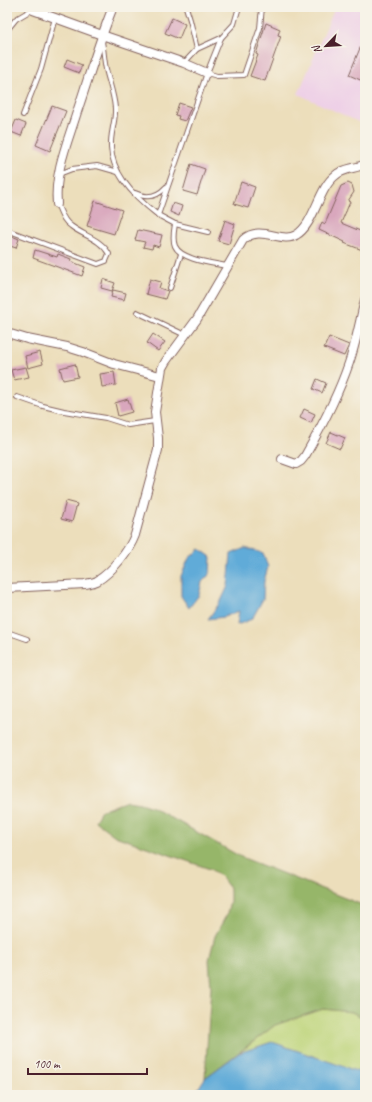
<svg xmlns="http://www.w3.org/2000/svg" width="372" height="1102" font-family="Caveat,sans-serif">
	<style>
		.built { fill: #eed0e7 }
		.green { fill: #bdd479; stroke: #847a52 }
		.forest { fill: #96b669; stroke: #706a4a }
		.water { fill: #60abd8; stroke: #556582 }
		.building { fill: #d9a7bd }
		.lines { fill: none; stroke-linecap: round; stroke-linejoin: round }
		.lane-casing { stroke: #83625d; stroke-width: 6 }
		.street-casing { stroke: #83625d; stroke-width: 10 }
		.lane { stroke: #fff; stroke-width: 4 }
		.street { stroke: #fff; stroke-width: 8 }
	</style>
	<rect width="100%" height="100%" fill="#f7f3e8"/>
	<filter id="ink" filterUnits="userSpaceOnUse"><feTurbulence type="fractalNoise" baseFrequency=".025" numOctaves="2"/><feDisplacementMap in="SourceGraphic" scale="8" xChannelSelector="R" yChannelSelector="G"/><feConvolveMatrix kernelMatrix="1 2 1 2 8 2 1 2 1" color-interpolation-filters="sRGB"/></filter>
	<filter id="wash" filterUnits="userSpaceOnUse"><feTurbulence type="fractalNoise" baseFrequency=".012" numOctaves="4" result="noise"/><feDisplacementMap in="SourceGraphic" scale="16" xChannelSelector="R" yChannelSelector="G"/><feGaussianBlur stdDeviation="0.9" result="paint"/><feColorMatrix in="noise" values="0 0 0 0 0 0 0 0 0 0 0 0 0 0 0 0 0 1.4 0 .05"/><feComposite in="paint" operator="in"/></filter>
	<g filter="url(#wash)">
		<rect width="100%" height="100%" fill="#ecdebb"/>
		<!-- built -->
		<path class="built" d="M335,7H365V125L298,94Z"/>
		<!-- green -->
		<path class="green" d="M323,1009L352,1012L365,1019V1074L272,1042L239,1053L275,1025Z"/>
		<!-- forest -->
		<path class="forest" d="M127,801L140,803L152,807L241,857L365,906V1019L352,1012L323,1009L275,1025L205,1078L211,987L209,960L215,936L227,914L230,902V889L221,876L210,869L115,836L95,821L101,811Z"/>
		<!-- water -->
		<g class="water">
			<path d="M245,548L263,553L268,567L264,581L263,599L252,619L237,625L239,611L224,617L208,619L221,601L228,586L231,554Z"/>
			<path d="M200,549L211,557L210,574L202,582L199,595L189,608L181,596V576L189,558Z"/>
			<path d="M272,1042L365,1074V1095H194L205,1078L239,1053Z"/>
		</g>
		<g id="blocks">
			<!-- building -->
			<g class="building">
				<path d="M172,18L185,24L179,39L165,33Z"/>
				<path d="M266,23L280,29L278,35L281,36L265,81L250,76L258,55L256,54Z"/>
				<path d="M365,36V82L349,75Z"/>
				<path d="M67,59L82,65L79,73L64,67Z"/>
				<path d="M179,103L191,107L185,121L178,119L179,116L175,115Z"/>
				<path d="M52,106L66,111L50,151L36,145Z"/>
				<path d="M16,120L26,124L21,136L11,132Z"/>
				<path d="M191,164L205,169L197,195L183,191Z"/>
				<path d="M241,182L255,187L248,208L234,204Z"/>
				<path d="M348,183L352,185L354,192L348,201L350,202L341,223L365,233V251L344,243L345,242L319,230L322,222L325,224L341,186Z"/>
				<path d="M95,201L122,210L114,234L87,226Z"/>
				<path d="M173,203L182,206L179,216L170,212Z"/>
				<path d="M225,220L235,224L229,244L218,241Z"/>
				<path d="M138,230L162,235L159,247L153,245L152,249L143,247L145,242L135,240Z"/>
				<path d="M7,234L19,239L16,248L7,245Z"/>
				<path d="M35,250L57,257L58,254L71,259L70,261L85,267L82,276L33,258Z"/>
				<path d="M103,279L115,283L112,291L101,288Z"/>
				<path d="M150,279L161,282L159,288L168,291L165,299L146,294Z"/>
				<path d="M113,290L126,293L124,300L111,297Z"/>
				<path d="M153,334L165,342L158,351L147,343Z"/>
				<path d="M329,337L349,345L344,356L324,348Z"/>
				<path d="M40,352L43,364L28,368L25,356Z"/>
				<path d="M75,364L78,377L63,380L60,368Z"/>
				<path d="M26,367L29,377L14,380L11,370Z"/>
				<path d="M114,372L116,385L102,387L100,374Z"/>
				<path d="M317,379L326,383L322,393L313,389Z"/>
				<path d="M128,399L132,412L118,416L115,403Z"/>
				<path d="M304,409L315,414L311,423L300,418Z"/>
				<path d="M331,432L345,438L340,449L326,443Z"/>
				<path d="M66,501L77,504L72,522L61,519Z"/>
			</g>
		</g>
	</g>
	<g filter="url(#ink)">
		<use href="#blocks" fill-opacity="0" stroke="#83625d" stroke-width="1"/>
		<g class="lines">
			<defs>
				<g id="lane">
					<path d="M186,7L190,20L197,49"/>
					<path d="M253,7L261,10"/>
					<path d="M7,30L16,19L33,9"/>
					<path d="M102,42C104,51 104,60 106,69C109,82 114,95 115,108C116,121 110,133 111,147C112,175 137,199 158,215L207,73L221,38L234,24L239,7"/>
					<path d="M184,63L197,49L221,38"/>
					<path d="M207,73L217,76L244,75L260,28L262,7"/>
					<path d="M23,115L41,69L55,18"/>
					<path d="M59,174L72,169L97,166L118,172"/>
					<path d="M135,193C147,199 157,197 166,187"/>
					<path d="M158,215L175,224C174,231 172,239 175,246C181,260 213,263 227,266"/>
					<path d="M175,224L208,232"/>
					<path d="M7,230L98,264L106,261L109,254C101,239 84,236 71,226C63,221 61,212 57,204"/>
					<path d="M170,288L181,254"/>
					<path d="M137,312L185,335"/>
					<path d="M17,397L43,406L64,411L106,418L128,425L155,421"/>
					<path d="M7,632L27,639"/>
				</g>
				<g id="street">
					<path d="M33,10L102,35L184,63L207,73"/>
					<path d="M57,204C54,173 68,141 77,112C89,77 99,41 113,7"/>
					<path d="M7,333L27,339L67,347L83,352L114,364L160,376"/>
					<path d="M282,459L296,464L301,461L305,456C322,426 338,396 349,363C356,343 360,321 365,300"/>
					<path d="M7,588L85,584C89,583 93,583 97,581C112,572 129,551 135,535L158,450V438L155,412L162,368L166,361L197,319L243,240C260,224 282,244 296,235C315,224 318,188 336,175C344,168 356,169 365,164"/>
				</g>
			</defs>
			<!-- lane casing -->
			<use href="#lane" class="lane-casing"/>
			<!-- street casing -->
			<use href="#street" class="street-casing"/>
			<!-- lane -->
			<use href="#lane" class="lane"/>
			<!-- street -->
			<use href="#street" class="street"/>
		</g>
	</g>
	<!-- margin -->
	<rect width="372" height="1102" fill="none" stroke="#f7f3e8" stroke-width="24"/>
	<!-- north arrow -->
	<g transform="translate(326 46) rotate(245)" stroke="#f7f3e8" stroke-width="3" paint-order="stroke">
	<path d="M0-3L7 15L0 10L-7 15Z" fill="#4a1f2b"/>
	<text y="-6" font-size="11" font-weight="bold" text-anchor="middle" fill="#4a1f2b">N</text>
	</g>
	<!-- scale -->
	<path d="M28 1068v6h119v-6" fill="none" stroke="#4a1f2b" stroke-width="2"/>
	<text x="34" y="1068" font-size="12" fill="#4a1f2b" stroke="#f7f3e8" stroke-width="3" paint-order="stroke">100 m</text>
</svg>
